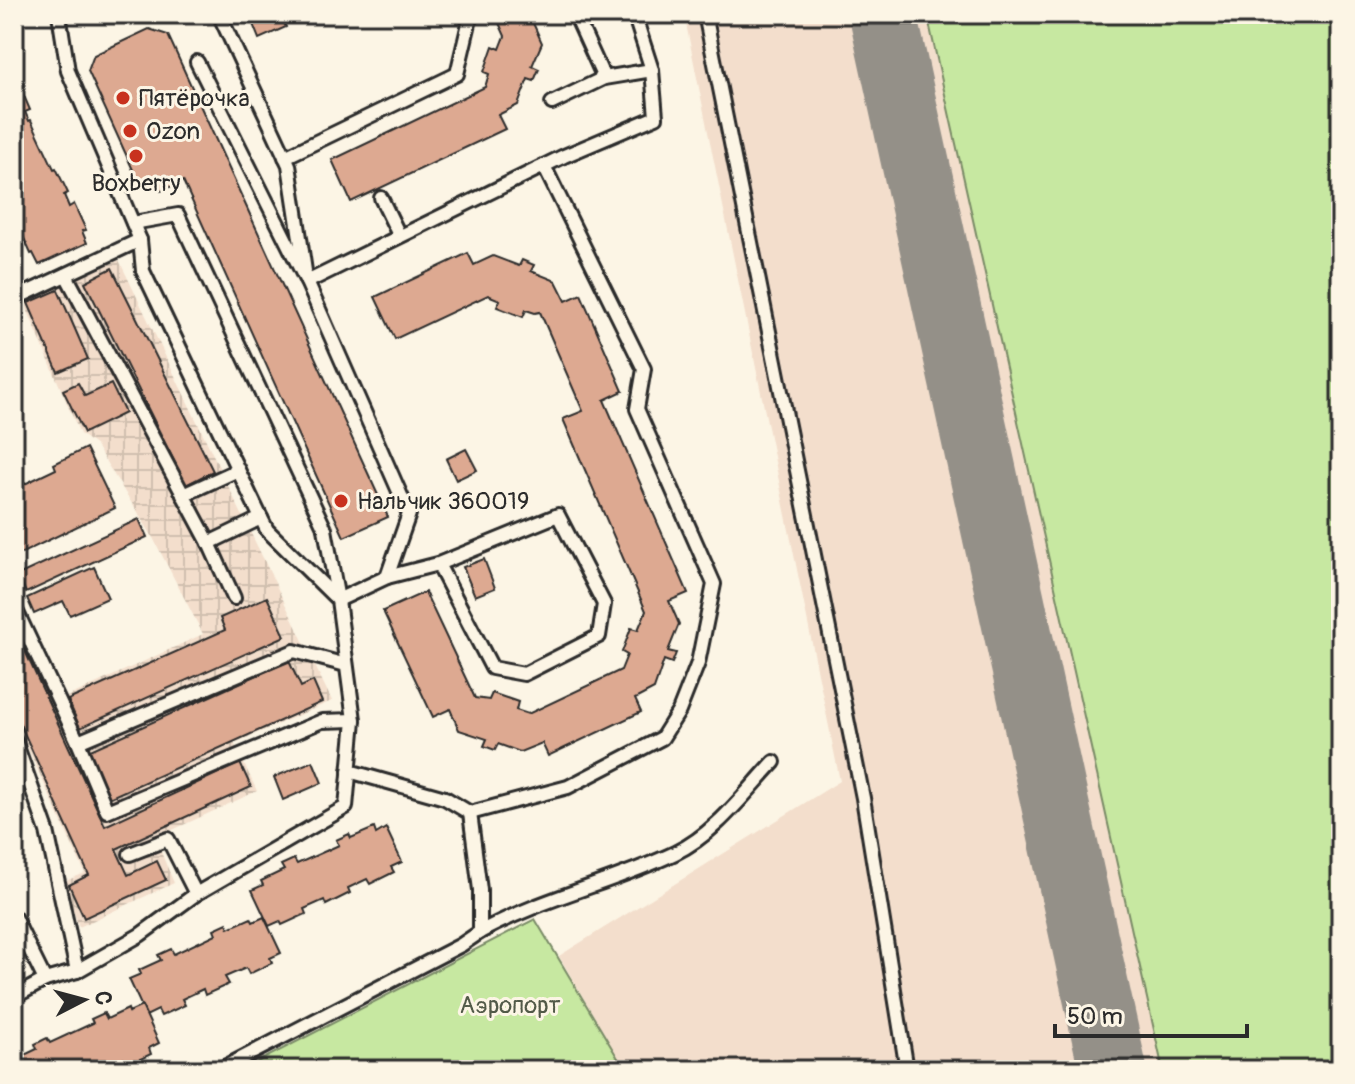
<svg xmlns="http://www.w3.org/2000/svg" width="1355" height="1084" font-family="Pangolin,sans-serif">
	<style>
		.built { fill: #f3decc }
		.industrial { fill: url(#industrial-grid) }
		.green { fill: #c7e8a1; stroke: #798a66; stroke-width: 2 }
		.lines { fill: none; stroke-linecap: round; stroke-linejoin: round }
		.taxiway { stroke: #949088; stroke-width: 68 }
		.building { fill: #dda991; stroke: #2b2b2b; stroke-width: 2 }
		.lane-casing { stroke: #2b2b2b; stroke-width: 18 }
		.lane { stroke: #fcf5e5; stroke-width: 12 }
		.poi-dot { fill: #c8321e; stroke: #fcf5e5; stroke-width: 3 }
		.labels { text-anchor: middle; stroke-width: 6; stroke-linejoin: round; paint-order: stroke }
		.poi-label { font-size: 24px; fill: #2b2b2b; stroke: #fcf5e5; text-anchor: start }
		.park-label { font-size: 24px; fill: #525a48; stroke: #fcf5e5 }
	</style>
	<defs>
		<pattern id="industrial-grid" width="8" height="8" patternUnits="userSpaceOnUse" patternTransform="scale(2)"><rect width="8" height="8" fill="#f3decc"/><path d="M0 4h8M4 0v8" fill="none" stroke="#d0bfaf"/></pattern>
	</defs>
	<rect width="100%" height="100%" fill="#fcf5e5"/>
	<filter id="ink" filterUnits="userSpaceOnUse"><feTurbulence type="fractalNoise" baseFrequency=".0125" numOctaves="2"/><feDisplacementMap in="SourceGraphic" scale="16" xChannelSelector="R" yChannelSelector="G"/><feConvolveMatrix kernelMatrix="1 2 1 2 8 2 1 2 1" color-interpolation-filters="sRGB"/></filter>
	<g filter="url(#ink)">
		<!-- built -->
		<path class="built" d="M684,14H1341V1070H625L559,956L840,781Z"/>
		<!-- industrial -->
		<path class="industrial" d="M119,260L332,701L234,743L257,791L155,838L174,883L79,927L63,882L85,873L14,718V618L54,703L203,634L151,534L96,446L80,434L24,302Z"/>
		<!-- green -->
		<g class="green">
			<path d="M927,14H1341V1070H1163Z"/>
			<path d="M535,919L625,1070H242Z"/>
		</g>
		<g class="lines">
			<!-- taxiway -->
			<path class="taxiway" d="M883,14L1113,1070"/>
		</g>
		<!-- building -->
		<g class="building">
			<path d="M249,14H280L286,27L259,39Z"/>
			<path d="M495,14H546L547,16L533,23L542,43L532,66L539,69L534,81L528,79L518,105L498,115L505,129L351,202L332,160L485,87L489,74L484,72L493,46L500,49L505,36Z"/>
			<path d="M149,29L168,35L388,517L344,537L183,181L161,191L138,181L88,71L94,55Z"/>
			<path d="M18,82L30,110L25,112L29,121L31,120L54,169L56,168L68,193L64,195L69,207L74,204L86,230L82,231L87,243L39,265L33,253L31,254L14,216V84Z"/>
			<path d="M468,253L474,265L493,256L519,266L522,260L534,265L531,271L556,281L566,301L581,294L623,391L604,400L688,593L669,601L679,624L668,651L676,653L672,663L664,660L654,689L635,699L641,712L548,756L542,743L520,752L498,744L495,750L484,746L487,739L459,730L450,709L433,717L383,611L425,592L475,698L489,700L492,693L518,702L516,710L528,714L621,670L627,655L622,652L631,628L638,630L646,611L563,419L583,411L540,312L535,313L526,310L523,317L497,307L500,300L488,295L395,339L375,297Z"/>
			<path d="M112,268L213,471L186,485L85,282Z"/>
			<path d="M58,290L88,359L58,372L28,303Z"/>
			<path d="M78,383L85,396L111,384L125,413L84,433L63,390Z"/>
			<path d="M86,448L115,508L14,557V489L56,469L54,464Z"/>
			<path d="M466,449L477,470L456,480L446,459Z"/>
			<path d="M139,519L147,537L26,593L18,575Z"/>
			<path d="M484,559L495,588L475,596L463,567Z"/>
			<path d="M94,567L108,598L70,615L63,601L34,614L27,598Z"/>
			<path d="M267,597L285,636L80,728L68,700L225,630L220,618Z"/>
			<path d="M14,627L105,826L240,763L251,787L116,849L128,875L157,861L166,880L84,918L69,885L89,875L14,711Z"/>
			<path d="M289,661L301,687L313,681L322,702L109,798L88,751Z"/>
			<path d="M313,761L322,783L283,800L274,777Z"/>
			<path d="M374,828L376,834L386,828L402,862L391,867L394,872L370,884L367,879L348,888L350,893L326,905L324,900L304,909L306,914L282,925L280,921L269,926L252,890L263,885L261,881L284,870L281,865L294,859L297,864L339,845L336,840L349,834L351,838Z"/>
			<path d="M264,917L281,953L270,958L272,963L249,974L246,968L225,977L229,984L205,995L203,989L182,999L185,1005L161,1016L158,1010L146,1016L129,979L141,974L139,970L161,960L158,955L171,949L174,954L216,934L214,929L227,923L229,928L251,918L253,922Z"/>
			<path d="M142,1006L159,1043L149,1048L151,1054L126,1066L123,1059L103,1070H14L16,1064L14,1060L37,1049L35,1044L47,1038L50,1043L93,1023L91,1019L104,1013L107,1019L128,1009L129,1012Z"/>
		</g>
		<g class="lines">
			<defs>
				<g id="lane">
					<path d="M219,14L289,165L305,271"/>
					<path d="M575,14L604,78L652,70"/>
					<path d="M705,14L863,798L907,1070"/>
					<path d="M552,103L604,78"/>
					<path d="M285,157L457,74L470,19L468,14"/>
					<path d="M381,198L399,235"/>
					<path d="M133,223L178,215L325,529L338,600L387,577L409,514L307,282L197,62"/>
					<path d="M66,275L209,543L261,518"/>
					<path d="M307,282L564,156L656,117L652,70L634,14"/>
					<path d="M14,299L140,240"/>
					<path d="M183,495L238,470"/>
					<path d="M209,543L234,598"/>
					<path d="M387,577L438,564L492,668L524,674L599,636L604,604L558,515L438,564"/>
					<path d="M14,606L78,742L294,651L346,665"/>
					<path d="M14,738L47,831L77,971L140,935L196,894L346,807L354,720L338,600L267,530L261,518L143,271L140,240L68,71L59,14"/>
					<path d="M78,742L107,811L322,721L354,720"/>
					<path d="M470,813L568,787L662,738L679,711L698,663L714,584L637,409L644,369L544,166"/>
					<path d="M130,854L168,839L196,894"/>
					<path d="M14,917L45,980L77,971"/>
					<path d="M480,932C542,898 612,883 675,853C715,834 744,794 774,762"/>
					<path d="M14,997L45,980"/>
					<path d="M219,1070L461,945L480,932V890L470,813L445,798L349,771"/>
				</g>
			</defs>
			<!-- lane casing -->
			<use href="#lane" class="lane-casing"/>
			<!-- lane -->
			<use href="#lane" class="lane"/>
		</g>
	</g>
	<!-- markers -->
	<g class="poi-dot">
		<circle cx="123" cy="98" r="8"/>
		<circle cx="130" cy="131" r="8"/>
		<circle cx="136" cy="156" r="8"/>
		<circle cx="341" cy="501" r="8"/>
	</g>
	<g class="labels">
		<!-- poi labels -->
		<g class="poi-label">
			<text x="139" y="106">Пятёрочка</text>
			<text x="146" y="139">Ozon</text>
			<text x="136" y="191" text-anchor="middle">Boxberry</text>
			<text x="357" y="509">Нальчик 360019</text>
		</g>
		<!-- park labels -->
		<g class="park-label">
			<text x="510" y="1013">Аэропорт</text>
		</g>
	</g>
	<!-- margin -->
	<rect width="1355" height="1084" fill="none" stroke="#fcf5e5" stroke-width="48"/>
	<rect x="24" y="24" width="1307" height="1036" fill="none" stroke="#2b2b2b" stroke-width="3" filter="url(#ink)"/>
	<!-- north arrow -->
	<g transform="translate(84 1000) rotate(84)" stroke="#fcf5e5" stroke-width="6" paint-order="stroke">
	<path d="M0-6L14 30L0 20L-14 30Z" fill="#2b2b2b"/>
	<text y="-12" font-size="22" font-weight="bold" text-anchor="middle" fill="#2b2b2b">С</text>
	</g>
	<!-- scale -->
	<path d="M1055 1024v12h192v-12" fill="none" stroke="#2b2b2b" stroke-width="4"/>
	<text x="1067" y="1024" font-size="24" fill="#2b2b2b" stroke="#fcf5e5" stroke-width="6" paint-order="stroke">50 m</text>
</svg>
